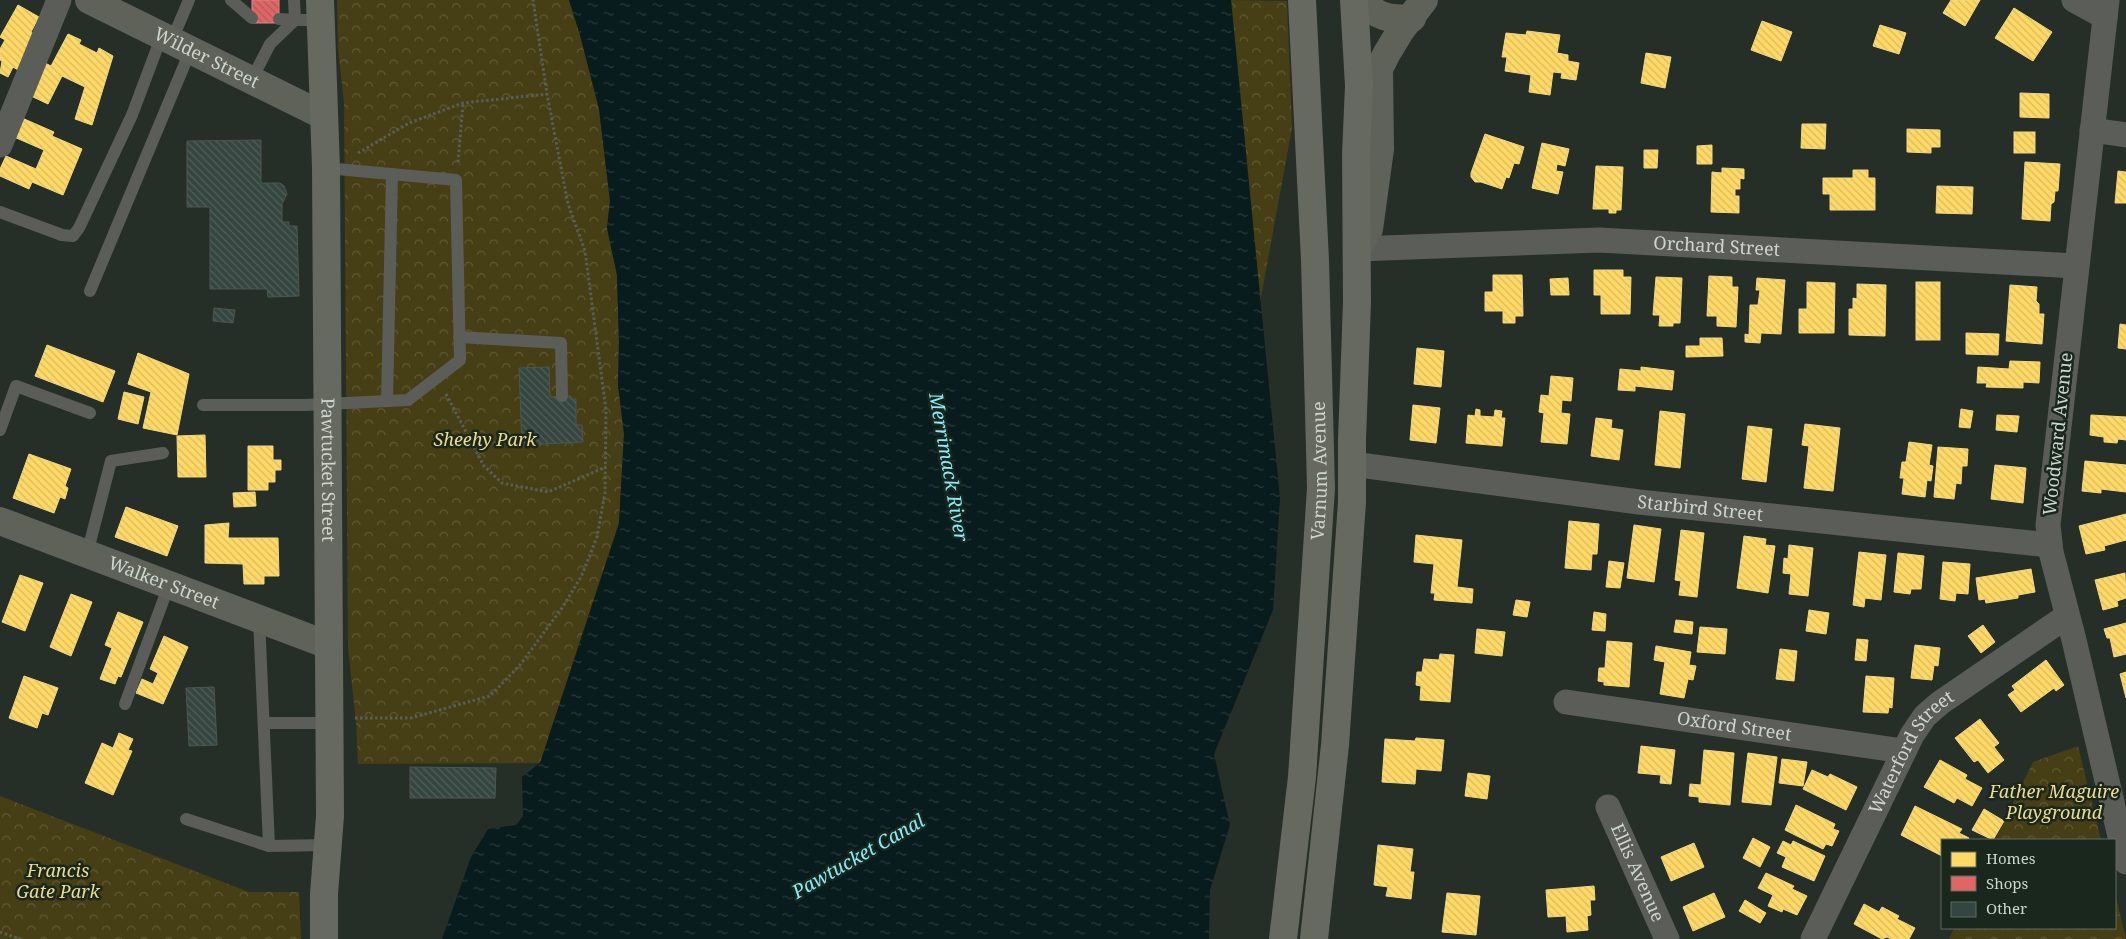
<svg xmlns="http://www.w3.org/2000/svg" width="2126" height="939" font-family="'Noto Serif',serif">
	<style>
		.park { fill: url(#park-crowns) }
		.water { fill: url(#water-ripples) }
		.homes { fill: url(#homes-back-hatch); stroke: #f0d885 }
		.shops { fill: url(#shops-back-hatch); stroke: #da8785 }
		.building { fill: url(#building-back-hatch); stroke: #4e5652 }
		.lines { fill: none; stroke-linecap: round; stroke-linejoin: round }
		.path { stroke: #5a5e58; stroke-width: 3; stroke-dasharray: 2.5 2.5; stroke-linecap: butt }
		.lane { stroke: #5b5e58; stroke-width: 12 }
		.street { stroke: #5b5e58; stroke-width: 25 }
		.secondary { stroke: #5e6259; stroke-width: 28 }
		.primary { stroke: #656960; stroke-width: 28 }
		.labels { text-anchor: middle; stroke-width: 5; stroke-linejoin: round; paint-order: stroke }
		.street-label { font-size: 18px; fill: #ccd5ce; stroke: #19271d }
		.park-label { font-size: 18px; font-style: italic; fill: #efdb90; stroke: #19271d }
		.water-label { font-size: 19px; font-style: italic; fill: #87ebfe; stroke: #19271d }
	</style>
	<defs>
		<pattern id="park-crowns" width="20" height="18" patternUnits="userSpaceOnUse" patternTransform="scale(1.25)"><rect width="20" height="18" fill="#463e14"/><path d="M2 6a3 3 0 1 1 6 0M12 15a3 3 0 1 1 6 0" fill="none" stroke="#605935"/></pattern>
		<pattern id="water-ripples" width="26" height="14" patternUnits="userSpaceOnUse" patternTransform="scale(1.25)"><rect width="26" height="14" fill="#081b1d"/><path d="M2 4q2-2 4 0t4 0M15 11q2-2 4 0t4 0" fill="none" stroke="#2b3b3d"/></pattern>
		<pattern id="homes-back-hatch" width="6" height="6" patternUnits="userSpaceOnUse" patternTransform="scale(1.25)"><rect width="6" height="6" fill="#ffd966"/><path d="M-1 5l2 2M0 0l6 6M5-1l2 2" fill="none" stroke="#d8ba5e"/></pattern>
		<pattern id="shops-back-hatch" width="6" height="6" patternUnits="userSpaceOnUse" patternTransform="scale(1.25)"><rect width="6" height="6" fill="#e06666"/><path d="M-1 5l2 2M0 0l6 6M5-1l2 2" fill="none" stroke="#af5b5a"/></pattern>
		<pattern id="building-back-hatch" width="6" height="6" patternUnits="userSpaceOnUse" patternTransform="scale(1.25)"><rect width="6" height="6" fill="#354540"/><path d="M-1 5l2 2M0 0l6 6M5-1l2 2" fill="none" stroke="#515f5a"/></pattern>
	</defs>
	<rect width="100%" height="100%" fill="#262e28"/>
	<!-- park -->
	<g class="park">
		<path d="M337,0H569L580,35L599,109L610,201L607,228L617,275L619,342L618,385L624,434L619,523L540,763L358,764L356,723L348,648L344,103L338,48Z"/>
		<path d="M1231,0L1287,1L1292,128L1260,303Z"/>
		<path d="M2078,746L2101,840H1995L2033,762Z"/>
		<path d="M0,796L249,892H299L301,939H0Z"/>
		<path d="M2115,893L2126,939H1949L1954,928H2115Z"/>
	</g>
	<!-- water -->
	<path class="water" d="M569,0H1231L1280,498L1273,610L1214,754L1230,825L1210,890L1209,939H442L471,857L488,829L516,825L523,816L522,777L540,763L619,523L624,434L618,385L619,342L617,275L607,228L610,201L599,109L580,35Z"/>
	<!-- homes -->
	<g class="homes">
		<path d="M1951,0H1980L1965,26L1943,13Z"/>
		<path d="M18,5L39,17L31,32L36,35L18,70L13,67L8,77L0,73L2,61L0,60V49L5,40L0,37Z"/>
		<path d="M2014,8L2052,32L2033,61L1995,38Z"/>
		<path d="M1762,21L1792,32L1781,61L1751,50Z"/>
		<path d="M1880,25L1906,33L1899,54L1873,46Z"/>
		<path d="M1527,31L1560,35L1557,53L1568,55V61L1579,63L1576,80L1561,78L1562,73L1553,72L1550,95L1529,92L1531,75L1505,71L1507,57H1502L1506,33L1526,35Z"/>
		<path d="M68,34L81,40L79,44L97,53L99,48L113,56L92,125L75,119L85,87L62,76L48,104L31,96L43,62L51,66Z"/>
		<path d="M1646,53L1671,57L1665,88L1641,83Z"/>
		<path d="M2020,93L2049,94V118L2020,117Z"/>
		<path d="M22,118L54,132L52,136L82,149L63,195L32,182L29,189L0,176V169L6,156L36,169L44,150L14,137Z"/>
		<path d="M1802,124H1826L1825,149L1801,148Z"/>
		<path d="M1907,129L1940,130V147H1931V153L1907,152Z"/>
		<rect x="2014" y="132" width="21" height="21"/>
		<path d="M1485,134L1524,147L1519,164L1514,163L1509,178L1506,177L1502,189L1481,182H1475L1471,177V173Z"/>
		<path d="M1542,143L1569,149L1565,166L1557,164L1556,171L1563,172L1558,194L1532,188Z"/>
		<path d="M1712,145V164H1697V146Z"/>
		<path d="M1644,150H1658L1657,168H1644Z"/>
		<path d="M2025,162L2060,164L2058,191H2055L2054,202L2051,204L2050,221L2022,219Z"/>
		<path d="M1596,166L1623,167L1621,210H1616V213H1609V209H1593Z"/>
		<path d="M1722,168L1744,169V179L1740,178V189H1735V196H1739V213L1711,212L1712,172L1722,173Z"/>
		<path d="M1853,170H1868V178H1875V210H1830V194H1823V178H1853Z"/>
		<path d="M2118,171L2126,172V203H2115Z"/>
		<path d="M1937,186L1973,187L1972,214L1936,213Z"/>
		<path d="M1594,270H1623V277H1631L1630,314H1601V295H1594Z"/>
		<path d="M1493,275H1522L1523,316H1515V323H1503V311H1485V292H1493Z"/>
		<path d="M1709,276L1732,277V287H1738L1736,327L1717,326V316H1707Z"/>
		<path d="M1656,277L1682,278L1680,323H1673V326H1659L1660,315H1653Z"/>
		<path d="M1568,278L1569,295H1551L1550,279Z"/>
		<path d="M1757,278L1785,280L1781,334L1761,333L1760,343L1745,342V334L1749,335L1750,305H1758L1760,290H1756Z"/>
		<path d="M1807,282L1835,283L1834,333H1799V309H1807Z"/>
		<rect x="1916" y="282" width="24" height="58"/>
		<path d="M1857,284L1886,285L1885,336L1849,335V309H1853V298L1857,299Z"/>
		<path d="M2010,285L2037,287L2036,301L2039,304V314H2044L2042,344L2006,341Z"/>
		<path d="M2120,324L2126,325V349L2118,348Z"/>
		<path d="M1966,333L1999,334L1998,355L1966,354Z"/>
		<path d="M1700,338H1722L1723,356L1686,357V346H1700Z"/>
		<path d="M47,345L115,371L103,402L35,376Z"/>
		<path d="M1417,348L1444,351L1441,387L1414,384Z"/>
		<path d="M138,353L189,374L177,435L143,428L151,392L128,384Z"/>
		<path d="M2010,361L2040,362L2039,383L2023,382V388L1986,387L1987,383H1977L1978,367L2009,369Z"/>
		<path d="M1641,367L1674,371L1672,390L1635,386V391L1618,390L1620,369L1641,371Z"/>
		<path d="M1551,376L1573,378L1571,401L1562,400L1561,413L1570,414L1567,444L1541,442L1544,413L1539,412L1541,395L1549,396Z"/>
		<path d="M124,392L144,397L138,424L118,419Z"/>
		<path d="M1413,405L1440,408L1436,443L1410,440Z"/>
		<path d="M1476,409L1480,410V416L1494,417L1495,410L1502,411L1501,418H1505L1502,446L1466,443L1468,415L1475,416Z"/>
		<path d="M1961,409L1973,411L1970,428L1959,427Z"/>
		<path d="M1660,411L1685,414L1680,468L1655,465Z"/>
		<path d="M1997,415L2019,416L2017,432L1996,430Z"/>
		<path d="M2091,415L2126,417V440L2118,439L2117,443L2104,442V437L2090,435Z"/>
		<path d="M1596,418L1612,420L1611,428L1623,430L1619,460L1591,456Z"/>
		<path d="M1805,424L1840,428L1833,491L1804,488L1809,446L1802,445Z"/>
		<path d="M1748,426L1772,429L1766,482L1742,479Z"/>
		<path d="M205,435L206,477H178L177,436Z"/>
		<path d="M1909,442L1932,445L1929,465L1933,466L1931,481L1927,480L1925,497L1902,494L1904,478H1900L1902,462H1906Z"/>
		<path d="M248,446H273V460H281V470H275V482H268V490H248Z"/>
		<path d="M1938,447L1968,449L1967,466H1962L1961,484L1956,483L1954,499L1934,497Z"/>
		<path d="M29,454L71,469L65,486L68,488L65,499L60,497L54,513L13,498Z"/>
		<path d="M2085,461L2126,465V492L2101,489V493L2082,491Z"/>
		<path d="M1995,465L2026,468L2023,503L1991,499Z"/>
		<path d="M255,492L256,506L234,507L233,493Z"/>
		<path d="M126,507L178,526L167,556L115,537Z"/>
		<path d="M2126,514V540L2104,546L2105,550L2086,554L2079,526Z"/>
		<path d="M1569,521L1599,524L1597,554H1592L1591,570L1565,568Z"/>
		<path d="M229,523L228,538H278L279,576H264V584H244L243,564L205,563V525Z"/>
		<path d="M1634,525L1661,529L1654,582L1627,578Z"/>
		<path d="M1681,530L1704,533L1697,597L1679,595L1681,581L1675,580Z"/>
		<path d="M1416,535L1462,540L1457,587L1473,589L1472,603L1434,600L1435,593H1431L1434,564L1414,562Z"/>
		<path d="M1744,536L1766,539L1765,545L1775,546L1768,593L1737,588Z"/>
		<path d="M1789,545L1813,548L1808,596L1789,594L1791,574L1783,573L1784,558L1788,559Z"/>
		<path d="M1859,552L1886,555L1881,600L1865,598L1864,607L1853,605Z"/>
		<path d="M1898,553L1924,556L1921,589H1911L1910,594L1894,592Z"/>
		<path d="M1609,561L1624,563L1620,588L1606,587Z"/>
		<path d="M1943,562L1970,564L1968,594L1956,593L1955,601L1940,599Z"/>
		<path d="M2031,569L2035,592L2018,595V598L1986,603L1985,599L1979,600L1976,578Z"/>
		<path d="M2125,573L2126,598L2117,601L2118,606L2103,610L2095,580Z"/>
		<path d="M20,575L43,583L25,631L2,622Z"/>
		<path d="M71,594L92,602L71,656L50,647Z"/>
		<path d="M1516,600L1530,602L1527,617L1513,615Z"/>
		<path d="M1809,610L1829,613L1826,634L1806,631Z"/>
		<path d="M118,612L143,622L121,677L118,676L115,684L100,679L112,648L105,645Z"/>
		<path d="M1594,612L1606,614L1605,631L1592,630Z"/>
		<path d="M1676,620L1693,622L1692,634L1674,632Z"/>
		<path d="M2126,623V654L2114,657L2110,638H2107L2104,629Z"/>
		<path d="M1983,625L1995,642L1981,653L1968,636Z"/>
		<path d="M1700,627L1727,629L1725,654L1697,652Z"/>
		<path d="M1477,629L1505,632L1502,656L1475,653Z"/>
		<path d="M164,636L188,647L163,704L136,693L142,679L153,684L158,673L150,669Z"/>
		<path d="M1857,639L1868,640L1866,661L1855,660Z"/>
		<path d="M1607,641L1632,643L1629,687L1604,685V682L1598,681L1599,668H1605Z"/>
		<path d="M1915,645L1940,648L1938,666L1934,665L1932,680L1911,678Z"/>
		<path d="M1656,646L1691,652L1689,665L1696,666L1693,680L1688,679L1684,698L1660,694L1665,662L1654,660Z"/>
		<path d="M1780,649L1797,651L1794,681L1776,679Z"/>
		<path d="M1440,654L1454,655L1450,702L1420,700L1421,686L1416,685L1417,672H1422L1424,659L1439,660Z"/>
		<path d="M2046,660L2064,685L2056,691L2054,688L2021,712L2008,695L2015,690L2012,686Z"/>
		<path d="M2126,672V698L2120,674Z"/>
		<path d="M24,676L58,688L48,715L42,713L37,728L9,718Z"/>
		<path d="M1866,676L1894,678L1892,708L1889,707L1888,713L1863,712Z"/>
		<path d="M1980,719L1999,743L1994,747L2004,760L1988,773L1978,760L1974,762L1955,738Z"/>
		<path d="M119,733L133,739L128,750L132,751L113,795L85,783L102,743L113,748Z"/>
		<path d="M1416,738L1444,740L1441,771L1416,769L1415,784L1382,782L1385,739L1415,741Z"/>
		<path d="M1641,746L1675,750L1671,784L1660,783L1661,775L1638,773Z"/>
		<path d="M1704,750L1734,753L1730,805L1699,802V797L1689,796L1690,784L1701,785Z"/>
		<path d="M1748,753L1777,757L1771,805L1742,802Z"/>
		<path d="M1782,759L1807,762L1803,786L1779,783Z"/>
		<path d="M1940,760L1967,775L1965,779L1982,788L1972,806L1957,798L1954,803L1924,787Z"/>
		<path d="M1812,770L1828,777L1830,774L1857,787L1846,810L1803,789Z"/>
		<path d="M1468,773L1490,776L1487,799L1465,796Z"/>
		<path d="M1796,805L1835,824L1833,829L1839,831L1832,846L1826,844L1823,849L1785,830Z"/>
		<path d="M1915,806L1962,829L1959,833L1969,838L1968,840H1942V856L1901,835Z"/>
		<path d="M1984,809L2004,821L1993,840L1972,830Z"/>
		<path d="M1753,838L1770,847L1760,867L1743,858Z"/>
		<path d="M1783,841L1791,845L1793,841L1825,856L1814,881L1782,867L1786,857L1777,853Z"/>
		<path d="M1694,843L1704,867L1671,881L1661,857Z"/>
		<path d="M1378,845L1413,849L1410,872H1414L1411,899L1386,896L1388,887L1374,885Z"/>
		<path d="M1766,873L1794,886L1792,889L1807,896L1797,915L1783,909L1782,912L1768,906L1773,895L1758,888Z"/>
		<path d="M1594,886L1595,900H1590L1591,915L1587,916L1588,930L1567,932L1566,916L1548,917L1546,890Z"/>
		<path d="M1447,893L1480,896L1476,935L1442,932Z"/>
		<path d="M1714,893L1725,917L1693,931L1683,907Z"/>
		<path d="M1745,900L1766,913L1760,923L1739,911Z"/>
		<path d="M1864,904L1879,912L1882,907L1899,916L1897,919L1915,928L1909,939H1891L1887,937L1882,939L1854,924Z"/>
	</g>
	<!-- shops -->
	<rect class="shops" x="252" y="0" width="27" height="23"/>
	<!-- building -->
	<g class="building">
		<path d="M261,140V183H280L284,186L287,194L282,204V222H289V226H297L299,296L268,297L267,289H210V207H187V141Z"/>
		<path d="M214,308L235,310L233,323L213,321Z"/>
		<path d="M549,367L550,397L571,396V399H576V425H582L583,442L522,445L519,368Z"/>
		<path d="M214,687L217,745L189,746L186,688Z"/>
		<path d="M410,767L496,768L495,798H410Z"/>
	</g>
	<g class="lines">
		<!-- path -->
		<g class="path">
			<path d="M358,153L409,123L463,103L547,94"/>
			<path d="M458,162L463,104"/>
			<path d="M446,394L484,466L502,483L548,492L606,467"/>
			<path d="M355,718H411L490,696L520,665L562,608L581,577L597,537L605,493L606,410L585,251L568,204L547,94L533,0"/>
			<path d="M0,932L20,939"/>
		</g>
		<!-- lane -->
		<g class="lane">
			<path d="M231,0L252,18"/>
			<path d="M294,0L295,20H321"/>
			<path d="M279,19L295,20"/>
			<path d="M172,40L189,0"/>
			<path d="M252,79L270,44L295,20"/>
			<path d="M0,212L62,235L73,236L79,228L132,115L162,35"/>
			<path d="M90,291L191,49"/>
			<path d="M459,337L561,343L562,396"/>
			<path d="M387,401L392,174"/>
			<path d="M203,405H306L408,400L460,360L456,180L326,168"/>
			<path d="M0,430L16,386L90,413"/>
			<path d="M87,554L111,461L163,453"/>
			<path d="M259,619L269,846L328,845"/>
			<path d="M125,704L169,585"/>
			<path d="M264,723H329"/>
			<path d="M186,819L269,846"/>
		</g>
		<!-- street -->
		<g class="street">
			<path d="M2074,0L2105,17"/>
			<path d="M2107,0L2048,525L2051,552L2074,640L2126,862"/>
			<path d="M2092,130L2126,135"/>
			<path d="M0,145L59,0"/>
			<path id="s1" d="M1357,249L1599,240L2076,266"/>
			<path id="s2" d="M1352,464L1639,502L2050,545"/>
			<path id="s3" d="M1566,702L1903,751"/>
			<path id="s4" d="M1608,807L1667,939"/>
			<path id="s5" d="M1813,939L1912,735L1925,716L1940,703L2067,616"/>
		</g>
		<!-- secondary -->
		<g class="secondary">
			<path id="s6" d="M89,0L324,116"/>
			<path d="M1362,0C1376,17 1390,20 1412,18"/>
			<path d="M1357,249L1369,229L1380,149L1379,69L1387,53L1401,30L1424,0"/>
			<path id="s7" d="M0,521L328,645"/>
		</g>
		<!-- primary -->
		<g class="primary">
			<path id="s8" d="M320,0L326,168L330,816L324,894V939"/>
			<path id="s9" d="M1283,939L1302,777L1321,488L1315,260L1302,0"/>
			<path d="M1314,939L1335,745L1352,502V440L1357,302L1356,154L1359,86L1354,0"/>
		</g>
	</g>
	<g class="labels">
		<!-- street labels -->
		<g class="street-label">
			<text dy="6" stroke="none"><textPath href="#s6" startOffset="131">Wilder Street</textPath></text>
			<text dy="6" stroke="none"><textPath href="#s1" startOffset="360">Orchard Street</textPath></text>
			<text transform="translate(2058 434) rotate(-84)" y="6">Woodward Avenue</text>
			<text dy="6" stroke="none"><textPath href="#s8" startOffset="470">Pawtucket Street</textPath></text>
			<text dy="6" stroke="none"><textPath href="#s9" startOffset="470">Varnum Avenue</textPath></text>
			<text dy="6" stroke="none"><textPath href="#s2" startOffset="351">Starbird Street</textPath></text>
			<text dy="6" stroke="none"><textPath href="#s7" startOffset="175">Walker Street</textPath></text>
			<text dy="6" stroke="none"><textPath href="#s3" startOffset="170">Oxford Street</textPath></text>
			<text dy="6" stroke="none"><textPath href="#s5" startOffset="212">Waterford Street</textPath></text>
			<text dy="6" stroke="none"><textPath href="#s4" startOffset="72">Ellis Avenue</textPath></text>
		</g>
		<!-- park labels -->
		<g class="park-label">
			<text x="485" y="446">Sheehy Park</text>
			<text x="2054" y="798">Father Maguire<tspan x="2054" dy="21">Playground</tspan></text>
			<text x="58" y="877">Francis<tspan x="58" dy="21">Gate Park</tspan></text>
		</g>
		<!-- water labels -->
		<g class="water-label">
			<text transform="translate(949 467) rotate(80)" y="7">Merrimack River</text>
			<text transform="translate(858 856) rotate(-30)" y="7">Pawtucket Canal</text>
		</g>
	</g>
	<!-- legend -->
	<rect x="1941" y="839" width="175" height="90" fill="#19271d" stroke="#616d64"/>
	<rect x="1951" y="852" width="25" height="15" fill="#ffd966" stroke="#616d64"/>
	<text x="1986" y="864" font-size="15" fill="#ccd5ce">Homes</text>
	<rect x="1951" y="876" width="25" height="15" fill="#e06666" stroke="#616d64"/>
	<text x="1986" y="889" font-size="15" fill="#ccd5ce">Shops</text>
	<rect x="1951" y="902" width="25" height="15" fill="#354540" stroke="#616d64"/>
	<text x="1986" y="914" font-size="15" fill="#ccd5ce">Other</text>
</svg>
